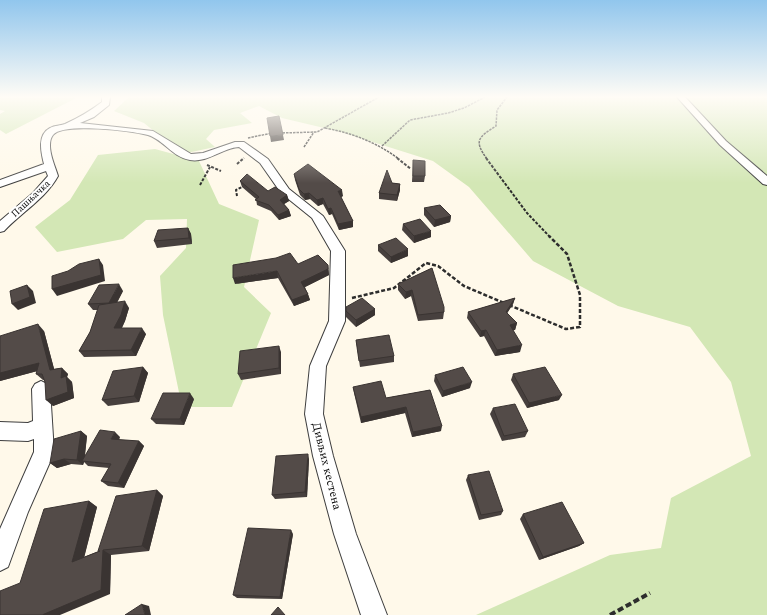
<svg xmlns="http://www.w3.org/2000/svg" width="767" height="615" font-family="Spectral,serif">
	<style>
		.green { fill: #d3e7b5 }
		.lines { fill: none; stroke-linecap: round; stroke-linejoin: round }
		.minor-casing { stroke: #3e3e3e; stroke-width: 2 }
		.path-far3 { stroke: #2d2d2d; stroke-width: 1.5; stroke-dasharray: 2.5 1; stroke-linecap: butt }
		.path-far2 { stroke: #2d2d2d; stroke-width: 2; stroke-dasharray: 3 1.5; stroke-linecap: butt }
		.path-far1 { stroke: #2d2d2d; stroke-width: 2.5; stroke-dasharray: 4 2; stroke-linecap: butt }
		.path { stroke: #2d2d2d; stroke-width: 4; stroke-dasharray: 6 3; stroke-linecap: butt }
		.minor { fill: #fff; fill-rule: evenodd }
		.wall { fill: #47403e }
		.shaded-wall { fill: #3a3432 }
		.building { fill: #534b48; stroke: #3a3432 }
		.labels { text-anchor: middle; stroke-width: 4; stroke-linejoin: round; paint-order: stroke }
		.far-street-label { font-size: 10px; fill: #0b0b0b; stroke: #fff }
		.street-label { font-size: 12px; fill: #0b0b0b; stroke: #fff }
	</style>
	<rect width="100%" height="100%" fill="#fff9ea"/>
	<!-- green -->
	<g class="green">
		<path d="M0,97H78L6,134L0,130V114L5,111L0,110Z"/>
		<path d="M129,97H767V615H476L610,555L661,548L671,498L751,456L731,382L690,327L618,306L533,261L469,187L433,161L341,132L282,118L259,106L240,113L252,123L214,130L206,139L215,147L182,154L144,123L114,111Z"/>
		<path d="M155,149L199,161L219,204L259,220L244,287L271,313L232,407H182L163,315L160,276L186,248L187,219L146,220L123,239L57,252L35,227L70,200L98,155Z"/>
	</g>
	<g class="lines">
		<defs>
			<g id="minor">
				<path d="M102,97H110L109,105L94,117L80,123L153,131L191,154L203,153L235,142H244L268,159L289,189L323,216L345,251V321L326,366L323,414L333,456L356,534L387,615H361L334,534L313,456L305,414L310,366L329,321L331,251L312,218L281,193L260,163L239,147C222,148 208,163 190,160C172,157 164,140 148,135C132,131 63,122 53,135C45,145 55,166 58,176C46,198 22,212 4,231L0,232V221L33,193L48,176L46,171L0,187V180L44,164C41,152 37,135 50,128C55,125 60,126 65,124C78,118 90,111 102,102Z"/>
				<path d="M677,97H685L726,141L767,176V185L763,184L720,145Z"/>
				<path d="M41,381L47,384L50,389L54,453L28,512L8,567L0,571V529L34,452V439L28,441L0,440V422L28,423L33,421L32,389L35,384Z"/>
			</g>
		</defs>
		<!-- minor casing -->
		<use href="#minor" class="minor-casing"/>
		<!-- path-far3 -->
		<g class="path-far3">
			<path d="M325,128C352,133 376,142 399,159"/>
			<path d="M279,133L317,132L379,97"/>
			<path d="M248,138L272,133"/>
			<path d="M382,146L410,120L448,113L464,108L485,97"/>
			<path d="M304,147L314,132"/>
			<path d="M487,159C473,140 479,137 496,126L497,110L507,97"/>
		</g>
		<!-- path-far2 -->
		<g class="path-far2">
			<path d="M397,158L411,169"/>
			<path d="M486,158L527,213L550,237"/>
			<path d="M237,164L244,158"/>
			<path d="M207,165L221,171"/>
			<path d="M200,185L210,167"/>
			<path d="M237,196L236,190L244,186"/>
		</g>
		<!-- path-far1 -->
		<g class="path-far1">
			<path d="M352,298L394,288L426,263L438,266L464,286L504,303"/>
			<path d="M509,305L566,329L580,327V295L567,254L549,236"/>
		</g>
		<!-- path -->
		<path class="path" d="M610,615L650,593"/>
		<!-- minor -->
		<use href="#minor" class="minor"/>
	</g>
	<!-- wall -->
	<g class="wall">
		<path d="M413,160L425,176L424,182H412Z"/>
		<path d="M294,174L343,196L341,197L353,221V227L339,230L332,214L329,215L323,204L318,206L310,199L305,200L300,195L295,180Z"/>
		<path d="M240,181L268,191L287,195L289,201L284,204L289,210L291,216L279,220L271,211L257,205L256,199L242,187Z"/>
		<path d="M392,183L400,184V190L397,201L379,199V193Z"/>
		<path d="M424,208L451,216L450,222L434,227L424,215Z"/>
		<path d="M403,224L431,237L414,243L402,230Z"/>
		<path d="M188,228L191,234L192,244L157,248L154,241Z"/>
		<path d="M378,245L408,256L391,263L378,251Z"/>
		<path d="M298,264L328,265L329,275L305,287L310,300L294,306L278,278L235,284Z"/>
		<path d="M432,268L444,312L443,319L418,321L411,296L405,299L398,290V284Z"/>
		<path d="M123,291L117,303L129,308L125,321L122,328L146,334L136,356L84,357L79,351L90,332L98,310H93L88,304Z"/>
		<path d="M515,298L513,304L507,313L517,323L515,330H513L520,352L495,356L484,336L480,337L467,318L468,312Z"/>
		<path d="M375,309V315L356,327L346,317V311Z"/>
		<path d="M44,331L54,369L62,368L68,374L67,377L72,382L74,398L53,406L44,380H43L36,374L37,371L0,381V336Z"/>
		<path d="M356,340L394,356V362L360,367Z"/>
		<path d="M281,352V374L241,380L238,374Z"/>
		<path d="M143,367L148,373L139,402L108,406L102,400Z"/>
		<path d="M513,374L559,400L527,408L511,380Z"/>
		<path d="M435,375L470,388L442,397L434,381Z"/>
		<path d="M353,387L386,398L430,390L441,431L412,437L405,413L361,423L354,393Z"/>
		<path d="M194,399L184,425L156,424L151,419Z"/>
		<path d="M493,408L528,431L525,437L502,441L490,414Z"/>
		<path d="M81,431L87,436L85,456L120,437L119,440L139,441L144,446L124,488L108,486L101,481L109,468L88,466L84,462L83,465L71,464L57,468L50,463Z"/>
		<path d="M309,459L307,497L275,499L272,495Z"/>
		<path d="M468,475L503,511L501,515L479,520L466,480Z"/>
		<path d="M157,490L163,496L149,551L111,555L110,594L20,583L89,501L97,507L84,557L99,551Z"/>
		<path d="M523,514L584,543L579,546L539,560L520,519Z"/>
		<path d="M293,534L282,599L237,598L233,595Z"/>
	</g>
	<!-- shaded-wall -->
	<g class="shaded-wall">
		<path d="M283,135L284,140L271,142L270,136Z"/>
		<path d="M400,184V190L397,201V195Z"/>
		<path d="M342,190L343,196L339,198L338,191Z"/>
		<path d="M309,193L310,199L305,200L304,194Z"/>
		<path d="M287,195L289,201L281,206L280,200Z"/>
		<path d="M323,198V204L318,206L317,200Z"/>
		<path d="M331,208L332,214L329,215L328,209Z"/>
		<path d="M289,210L291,216L279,220L278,215Z"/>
		<path d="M451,216L450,222L434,227L435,220Z"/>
		<path d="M353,221V227L339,230L338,224Z"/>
		<path d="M188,228L191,234L192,244L189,238Z"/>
		<path d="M431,231V237L414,243V236Z"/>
		<path d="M408,249V256L391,263V257Z"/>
		<path d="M99,259L103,265L105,281L57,296L52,289Z"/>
		<path d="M328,265L329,275L303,288L301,282Z"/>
		<path d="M277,271L278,278L235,284L233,278Z"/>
		<path d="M119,284L123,291L113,309L109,303Z"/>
		<path d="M27,285L33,291L36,303L18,310L12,304Z"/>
		<path d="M412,290L411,296L405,299L406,292Z"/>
		<path d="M308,294L310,300L294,306L292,300Z"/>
		<path d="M515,298L513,304L504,318L506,312Z"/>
		<path d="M125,301L129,308L125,321L118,335L114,328Z"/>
		<path d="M375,309V315L356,327V320Z"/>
		<path d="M517,323L515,330L508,331L510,325Z"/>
		<path d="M38,324L44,331L56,376L50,370Z"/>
		<path d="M142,328L146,334L136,356L131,350Z"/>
		<path d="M486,330L484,336L480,337L481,331Z"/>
		<path d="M522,345L520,352L495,356L497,350Z"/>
		<path d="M279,346L281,352V374L279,368Z"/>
		<path d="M39,363L45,369L0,381V373Z"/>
		<path d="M143,367L148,373L139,402L134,396Z"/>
		<path d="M62,368L68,374L67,377L72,382L74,398L53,406L46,400L61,378Z"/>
		<path d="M472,382L470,388L442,397L443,391Z"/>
		<path d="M190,393L194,399L184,425L180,419Z"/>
		<path d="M562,395L559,400L527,408L529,403Z"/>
		<path d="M406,407L405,413L361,423V417Z"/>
		<path d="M442,426L441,431L412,437L413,432Z"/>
		<path d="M81,431L87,436L84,461H82L84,462L83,465L77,460Z"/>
		<path d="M115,432L120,437L116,444L111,439Z"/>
		<path d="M139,441L144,446L124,488L118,483Z"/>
		<path d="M308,454L309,459L307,497L305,492Z"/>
		<path d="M64,459L71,464L57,468L50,463Z"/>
		<path d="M157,490L163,496L149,551L142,546Z"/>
		<path d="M89,501L97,507L82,566L72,562Z"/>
		<path d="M291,530L293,534L282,599L280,597Z"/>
		<path d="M584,543L579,546L539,560L543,557Z"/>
		<path d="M103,550L111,555L110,594L60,615H42Z"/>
		<path d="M142,604L149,606L151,615H145Z"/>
	</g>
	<!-- building -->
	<g class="building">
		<path d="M279,116L283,135L270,136L267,118Z"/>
		<path d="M413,160L425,161V176H413Z"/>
		<path d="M308,164L342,190L338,191L353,221L338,224L331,208L328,209L323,198L317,200L309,193L304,194L299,189L294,174Z"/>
		<path d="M387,170L392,183L400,184L397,195L379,193Z"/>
		<path d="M247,174L268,191L275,187L287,195L280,200L289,210L278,215L269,205L255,200L259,197L240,181Z"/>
		<path d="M440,205L451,216L435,220L424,208Z"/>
		<path d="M420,219L431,231L414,236L403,224Z"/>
		<path d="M188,228L189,238L154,241L158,230Z"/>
		<path d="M396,238L408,249L391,257L378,245Z"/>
		<path d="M290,253L298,264L318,255L328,265V269L301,282L308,294L292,300L277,271L233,278V265L276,258Z"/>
		<path d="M99,259L101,275L52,289V276L68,271L79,264Z"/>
		<path d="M432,268L444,307V312L418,315L412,290L406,292L398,284Z"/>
		<path d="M119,284L109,303L88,304L99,285Z"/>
		<path d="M27,285L30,297L12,304L10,291Z"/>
		<path d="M362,298L375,309L356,320L346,311V307Z"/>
		<path d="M515,298L506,312L517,323L510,325L522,345L497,350L486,330L481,331L468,312Z"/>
		<path d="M125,301L121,315L114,328H142L131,350L79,351L90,332L99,305Z"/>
		<path d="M38,324L50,370L62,368L61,378L66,376L68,392L46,400L45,382L42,374H36L39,363L0,373V336Z"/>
		<path d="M389,335L394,356L359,361L356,340Z"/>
		<path d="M279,346V368L238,374L240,351Z"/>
		<path d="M143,367L134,396L102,400L113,371Z"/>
		<path d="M463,367L472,382L443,391L435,375Z"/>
		<path d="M545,367L562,395L529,403L513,374Z"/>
		<path d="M381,381L386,398L430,390L442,426L413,432L406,407L361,417L353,387Z"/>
		<path d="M163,393H190L180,419H151Z"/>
		<path d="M515,404L528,431L504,436L493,408Z"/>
		<path d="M100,430L115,432L111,439L139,441L118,483L101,481L111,464L82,461Z"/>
		<path d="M81,431L77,460L64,459L50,463L54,439Z"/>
		<path d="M308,454L305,492L272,495L276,456Z"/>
		<path d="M489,471L503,511L481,515L468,475Z"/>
		<path d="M157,490L142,546L103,550L101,590L42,615H0V591L20,583L44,509L89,501L72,562L100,551H98L116,496Z"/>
		<path d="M562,502L584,543L543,557L523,514Z"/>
		<path d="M248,528L291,530L280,597L233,595Z"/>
		<path d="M142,604L145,615H125Z"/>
		<path d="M278,607L285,615H271Z"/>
	</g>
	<!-- sky -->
	<linearGradient id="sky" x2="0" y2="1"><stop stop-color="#91c6ed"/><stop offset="0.53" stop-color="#fffcf6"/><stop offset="1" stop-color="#fffcf6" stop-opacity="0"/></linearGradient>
	<rect width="767" height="183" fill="url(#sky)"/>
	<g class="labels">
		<!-- far-street labels -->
		<g class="far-street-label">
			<text transform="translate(30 198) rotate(-43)" y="4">Пашњачка</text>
		</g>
		<!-- street labels -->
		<g class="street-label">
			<text transform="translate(327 466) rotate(76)" y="4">Дивљих кестена</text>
		</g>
	</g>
</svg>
